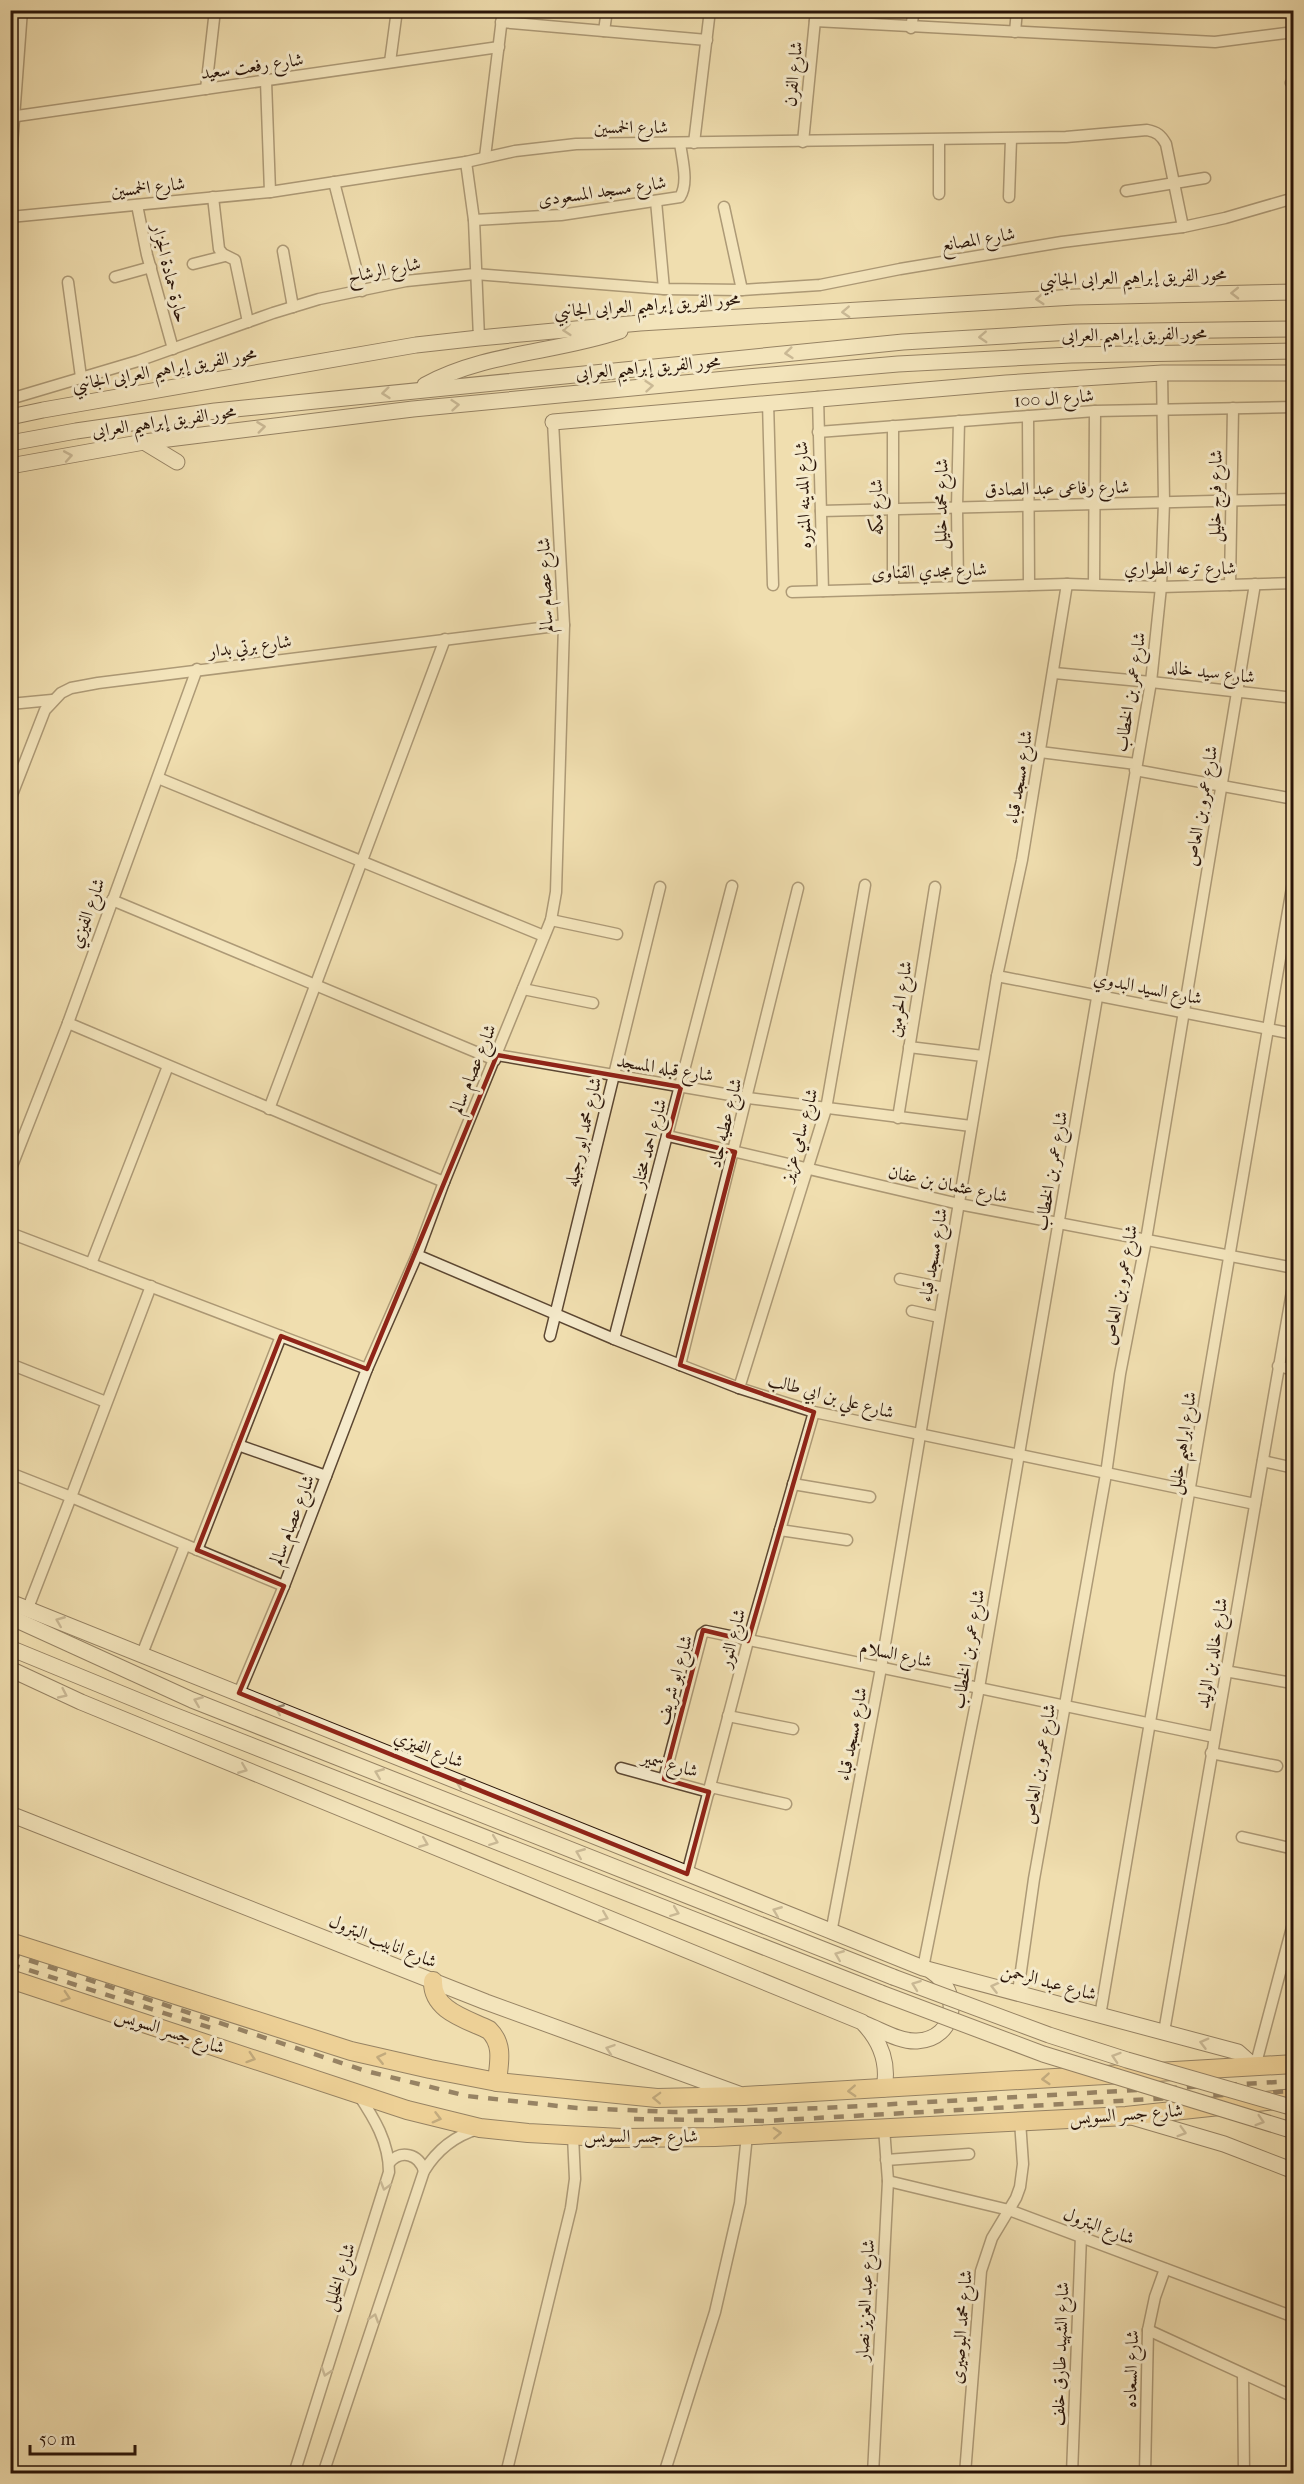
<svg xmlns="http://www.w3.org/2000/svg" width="1304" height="2484" font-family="'IM FELL French Canon',Amiri,serif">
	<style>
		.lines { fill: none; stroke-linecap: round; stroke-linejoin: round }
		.street-casing { stroke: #5c4732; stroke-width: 13 }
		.secondary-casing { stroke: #2a1509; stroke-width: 17 }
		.primary-casing { stroke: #2a1509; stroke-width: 20 }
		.street { stroke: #f5eacb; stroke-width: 10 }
		.secondary { stroke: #f5eacb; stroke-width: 15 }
		.primary { stroke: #e8bf78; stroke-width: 18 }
		.rail { stroke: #2a1509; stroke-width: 4.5; stroke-dasharray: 10 10; stroke-linecap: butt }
		.secondary-bridge-casing { stroke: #2a1509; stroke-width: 17; stroke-linecap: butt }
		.secondary-bridge { stroke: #f5eacb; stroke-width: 15 }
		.oneway { stroke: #9a8a74 }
		.oneway2 { stroke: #896a40 }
		.marked { fill: none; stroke: #8f2418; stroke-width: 4.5; stroke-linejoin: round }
		.labels { text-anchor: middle; stroke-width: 6; stroke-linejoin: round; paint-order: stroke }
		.street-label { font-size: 18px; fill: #2a1509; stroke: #f5eacb }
	</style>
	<rect width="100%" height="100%" fill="#f0deaf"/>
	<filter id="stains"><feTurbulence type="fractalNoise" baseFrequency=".00333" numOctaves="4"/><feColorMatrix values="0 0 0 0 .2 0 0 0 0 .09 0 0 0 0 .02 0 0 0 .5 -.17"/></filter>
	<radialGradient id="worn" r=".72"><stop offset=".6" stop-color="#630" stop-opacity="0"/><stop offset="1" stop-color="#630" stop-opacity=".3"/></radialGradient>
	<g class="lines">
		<defs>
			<g id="street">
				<path d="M815,21L1215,42L1294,32"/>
				<path d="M501,22L707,40"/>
				<path d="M911,28L914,10"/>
				<path d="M604,31L607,10"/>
				<path d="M1015,32L1017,10"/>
				<path d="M390,62L397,10"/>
				<path d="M266,81L270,192"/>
				<path d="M1291,83H1294"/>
				<path d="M206,89L215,10"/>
				<path d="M10,117L499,47"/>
				<path d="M803,142L816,10"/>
				<path d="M694,143L710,10"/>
				<path d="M485,157L503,10"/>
				<path d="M466,162L474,220L479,338"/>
				<path d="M10,172L22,10"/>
				<path d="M334,182L362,291"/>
				<path d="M1126,191L1205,178"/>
				<path d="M939,194V140"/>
				<path d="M213,197L219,249L223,254L235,260L248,322"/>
				<path d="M1009,197L1011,139"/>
				<path d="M656,201L664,289"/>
				<path d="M137,205L147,255L173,349"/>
				<path d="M724,207L742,290"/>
				<path d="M10,217L270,192L466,162L515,151L576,144L1066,137L1147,130C1157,132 1161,135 1166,144L1183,227"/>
				<path d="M474,220L561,215L680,197C689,183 682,159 680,143"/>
				<path d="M283,251L293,307"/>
				<path d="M193,264L225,256"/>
				<path d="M115,277L151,267"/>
				<path d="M68,282L81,377"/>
				<path d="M818,397L823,591"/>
				<path d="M10,399L138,361L273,313L319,299L406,281L475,274L664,289L742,290L820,285L900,269L1062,242L1183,227L1225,218L1294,198"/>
				<path d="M768,402L773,585"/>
				<path d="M1028,416L1029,585"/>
				<path d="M893,426V589"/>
				<path d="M818,432L1095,411L1294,407"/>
				<path d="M821,511L1294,499"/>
				<path d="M1094,584L1095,411"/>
				<path d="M1230,585L1233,408"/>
				<path d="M958,587L957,507L959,421"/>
				<path d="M792,592L1067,584L1161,587L1294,583"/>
				<path d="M1054,673L1151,682L1294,698"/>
				<path d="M10,704L52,700"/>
				<path d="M1040,752L1136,764"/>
				<path d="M1135,770L1294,799"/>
				<path d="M158,778L544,936"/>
				<path d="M10,800L45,710L61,693L71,688L98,683L564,625"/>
				<path d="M112,900L495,1060"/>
				<path d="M551,920L617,934"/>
				<path d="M997,976L1294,1034"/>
				<path d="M523,989L593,1003"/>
				<path d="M68,1023L444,1182"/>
				<path d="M909,1047L983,1056"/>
				<path d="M497,1055L748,1098L971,1126"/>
				<path d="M269,1109L445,639"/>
				<path d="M898,1118L935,887"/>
				<path d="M668,1136L959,1204L1294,1268"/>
				<path d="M10,1171L68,1023L197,669"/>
				<path d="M10,1233L367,1369"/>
				<path d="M417,1255L614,1339L739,1388L814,1412L1255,1504"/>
				<path d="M91,1264L168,1066"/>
				<path d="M900,1279L944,1288"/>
				<path d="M151,1286L71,1497L284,1586"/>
				<path d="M912,1311L939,1317"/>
				<path d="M550,1336L660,887"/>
				<path d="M614,1339L732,886"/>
				<path d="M10,1364L106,1402"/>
				<path d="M680,1365L798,888"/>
				<path d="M1278,1366L1294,1370"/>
				<path d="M739,1388L826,1109L865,885"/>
				<path d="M238,1445L326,1476"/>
				<path d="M1263,1461L1294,1468"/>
				<path d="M10,1473L71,1497L28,1608"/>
				<path d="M793,1484L870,1497"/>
				<path d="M780,1530L847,1540"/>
				<path d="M197,1550L281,1336"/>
				<path d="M142,1654L185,1545"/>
				<path d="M1225,1671L1292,1683"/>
				<path d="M239,1693L284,1586L367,1369L417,1255L444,1182L551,920L556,892L564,625L553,422"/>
				<path d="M728,1716L793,1729"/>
				<path d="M1211,1753L1277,1766"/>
				<path d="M621,1768L709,1792"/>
				<path d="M664,1779L702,1634L706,1631L1214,1737"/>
				<path d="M711,1787L786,1804"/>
				<path d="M1242,1837L1294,1849"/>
				<path d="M687,1874L748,1641L814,1412"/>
				<path d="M831,1933L881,1668L997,976L1022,860L1067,584"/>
				<path d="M923,1968L979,1688L1151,682L1161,587L1164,502L1162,373"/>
				<path d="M1018,1992L1034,1879L1106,1474L1120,1374L1146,1240L1255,584"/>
				<path d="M1100,2016L1294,876"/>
				<path d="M1164,2032L1294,1280"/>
				<path d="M1255,2067L1294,1920"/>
				<path d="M886,2160L969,2154"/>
				<path d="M389,2163C401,2149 419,2154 424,2171"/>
				<path d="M888,2181L1009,2210L1294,2317"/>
				<path d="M1148,2330L1294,2397"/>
				<path d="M1243,2374L1244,2474"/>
				<path d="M294,2474L389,2172C389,2142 374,2118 358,2094"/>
				<path d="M323,2474L424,2171C437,2150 454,2136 478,2129"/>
				<path d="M506,2474L571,2208L575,2179L573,2136"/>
				<path d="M664,2474L715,2312L740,2203L747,2135"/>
				<path d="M873,2474L888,2181L884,2128"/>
				<path d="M965,2474L981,2271L992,2238L1016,2198L1020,2187L1023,2164L1020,2121"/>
				<path d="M1072,2474L1081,2236"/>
				<path d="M1145,2474L1148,2330L1155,2297L1165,2269"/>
			</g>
			<g id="secondary">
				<path d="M425,385C486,352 556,353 620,331"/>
				<path d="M10,417L43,410L416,345L479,338L640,323L1075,297L1294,292"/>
				<path d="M553,422L1006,383L1162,373H1294"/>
				<path d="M144,442L177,462"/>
				<path d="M10,443L76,431L215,411L903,342L1073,332L1294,329"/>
				<path d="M10,466L144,442L413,409L747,377L898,364L1071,355L1294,351"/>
				<path d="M10,1602L923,1968L1238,2052L1255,2067"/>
				<path d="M10,1617L192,1700L893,1977"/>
				<path d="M10,1648L166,1712L881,1993"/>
				<path d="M10,1669L81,1702L862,2022C881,2041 889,2063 884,2089"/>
				<path d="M10,1814L486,2002L739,2094"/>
				<path d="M865,2024C881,2030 900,2042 917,2041C957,2039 962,1991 931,1971"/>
				<path d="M1132,2117L1224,2144L1294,2171"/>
			</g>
			<g id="primary">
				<path d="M10,1942L351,2051L430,2069L497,2082L657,2098L744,2096L1294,2064"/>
				<path d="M10,1979L407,2110L480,2128L528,2133L621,2138L715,2137L1126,2116L1294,2098"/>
				<path d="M433,1981C432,2011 467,2019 489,2030C504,2045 499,2062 497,2082"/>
			</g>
		</defs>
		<!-- street casing -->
		<use href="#street" class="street-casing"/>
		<!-- secondary casing -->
		<use href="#secondary" class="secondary-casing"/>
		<!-- primary casing -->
		<use href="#primary" class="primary-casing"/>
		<!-- street -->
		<use href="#street" class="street"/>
		<!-- secondary -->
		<use href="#secondary" class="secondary"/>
		<!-- primary -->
		<use href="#primary" class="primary"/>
		<!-- rail -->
		<g class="rail">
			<path d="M10,1954L366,2071L467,2096L577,2108L673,2112L825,2108L1294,2081"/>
			<path d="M10,1964L211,2028"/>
			<path d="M634,2119L764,2121L1294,2091"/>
		</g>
		<defs>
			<g id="secondary-bridge">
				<path d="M893,1977L1049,2035L1127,2060L1294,2108"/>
				<path d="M881,1993L1043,2054L1294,2131"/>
			</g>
		</defs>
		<!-- secondary-bridge casing -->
		<use href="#secondary-bridge" class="secondary-bridge-casing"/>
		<!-- secondary-bridge -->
		<use href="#secondary-bridge" class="secondary-bridge"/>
	</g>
	<!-- one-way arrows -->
	<defs><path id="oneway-chevron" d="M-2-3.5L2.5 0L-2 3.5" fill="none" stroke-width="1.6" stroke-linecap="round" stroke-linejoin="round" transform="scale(1.5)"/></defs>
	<g class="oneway">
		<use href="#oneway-chevron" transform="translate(1235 293) rotate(179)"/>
		<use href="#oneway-chevron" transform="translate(1040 299) rotate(176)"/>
		<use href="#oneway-chevron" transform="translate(846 312) rotate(177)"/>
		<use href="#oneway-chevron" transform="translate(567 330) rotate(175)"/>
		<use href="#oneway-chevron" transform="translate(983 337) rotate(177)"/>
		<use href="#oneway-chevron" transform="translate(789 353) rotate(174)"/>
		<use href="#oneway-chevron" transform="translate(649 386) rotate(-5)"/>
		<use href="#oneway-chevron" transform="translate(386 393) rotate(174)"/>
		<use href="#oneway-chevron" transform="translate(455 405) rotate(-5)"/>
		<use href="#oneway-chevron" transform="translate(261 427) rotate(-7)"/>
		<use href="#oneway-chevron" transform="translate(68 456) rotate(-10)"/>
		<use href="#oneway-chevron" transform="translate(60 1621) rotate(-158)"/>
		<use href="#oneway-chevron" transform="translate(63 1694) rotate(25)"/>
		<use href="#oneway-chevron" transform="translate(198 1701) rotate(-158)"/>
		<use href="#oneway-chevron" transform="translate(279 1709) rotate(-158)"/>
		<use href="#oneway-chevron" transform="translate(243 1769) rotate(22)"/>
		<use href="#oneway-chevron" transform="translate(379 1773) rotate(-158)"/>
		<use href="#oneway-chevron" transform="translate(460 1783) rotate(-158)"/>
		<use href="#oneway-chevron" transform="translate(494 1841) rotate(21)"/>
		<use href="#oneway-chevron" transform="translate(424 1843) rotate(22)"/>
		<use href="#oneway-chevron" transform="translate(580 1853) rotate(-158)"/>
		<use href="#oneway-chevron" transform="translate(777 1911) rotate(-158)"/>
		<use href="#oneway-chevron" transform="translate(675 1912) rotate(21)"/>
		<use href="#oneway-chevron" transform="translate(604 1917) rotate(22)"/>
		<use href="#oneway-chevron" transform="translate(839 1955) rotate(-158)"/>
		<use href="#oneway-chevron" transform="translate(916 1985) rotate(-160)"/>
		<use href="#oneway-chevron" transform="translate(995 1987) rotate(-166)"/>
		<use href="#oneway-chevron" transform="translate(1204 2043) rotate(-165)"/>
		<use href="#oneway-chevron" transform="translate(610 2049) rotate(-161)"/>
		<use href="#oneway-chevron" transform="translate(1116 2057) rotate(-162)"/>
		<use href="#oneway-chevron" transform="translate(1260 2121) rotate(17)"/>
		<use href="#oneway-chevron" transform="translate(1182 2132) rotate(16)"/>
		<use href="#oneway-chevron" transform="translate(385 2186) rotate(106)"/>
		<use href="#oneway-chevron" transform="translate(374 2318) rotate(-72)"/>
		<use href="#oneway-chevron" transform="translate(326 2372) rotate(108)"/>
	</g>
	<g class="oneway2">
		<use href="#oneway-chevron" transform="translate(66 1997) rotate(18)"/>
		<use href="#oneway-chevron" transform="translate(251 2058) rotate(18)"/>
		<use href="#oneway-chevron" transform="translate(381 2058) rotate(-167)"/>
		<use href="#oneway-chevron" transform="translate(1046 2079) rotate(176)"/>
		<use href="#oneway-chevron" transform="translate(852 2091) rotate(177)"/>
		<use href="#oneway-chevron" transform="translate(657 2098) rotate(-178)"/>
		<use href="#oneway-chevron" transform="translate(437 2118) rotate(15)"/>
		<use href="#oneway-chevron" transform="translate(777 2133) rotate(-3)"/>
	</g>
	<!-- marked area -->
	<path d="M0 0H1304V2484H0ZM497,1055L681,1087L668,1136L735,1152L680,1365L814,1412L748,1641L703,1630L664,1779L709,1792L687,1874L239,1693L284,1586L197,1550L281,1336L367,1369Z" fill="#f0deaf" fill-opacity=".55" fill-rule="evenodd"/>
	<path class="marked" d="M497,1055L681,1087L668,1136L735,1152L680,1365L814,1412L748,1641L703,1630L664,1779L709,1792L687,1874L239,1693L284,1586L197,1550L281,1336L367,1369Z"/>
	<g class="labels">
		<!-- street labels -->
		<g class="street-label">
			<text transform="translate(252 66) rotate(-8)" y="6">شارع رفعت سعيد</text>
			<text transform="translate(793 74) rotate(-84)" y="6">شارع الفرن</text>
			<text x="631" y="133">شارع الخمسين</text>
			<text transform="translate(148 187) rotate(-6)" y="6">شارع الخمسين</text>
			<text transform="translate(602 191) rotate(-8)" y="6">شارع مسجد المسعودى</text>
			<text transform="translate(978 239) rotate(-9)" y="6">شارع المصانع</text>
			<text transform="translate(384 270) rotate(-11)" y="6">شارع الرشاح</text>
			<text transform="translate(170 273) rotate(76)" y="6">حارة حمادة الجزار</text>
			<text transform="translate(1133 277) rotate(-2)" y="6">محور الفريق إبراهيم العرابى الجانبي</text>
			<text transform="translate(647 305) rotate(-4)" y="6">محور الفريق إبراهيم العرابى الجانبي</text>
			<text transform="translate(1134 334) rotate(-1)" y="6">محور الفريق إبراهيم العرابى</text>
			<text transform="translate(648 367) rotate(-5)" y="6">محور الفريق إبراهيم العرابى</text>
			<text transform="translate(164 369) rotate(-10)" y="6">محور الفريق إبراهيم العرابى الجانبي</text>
			<text transform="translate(1054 398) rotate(-4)" y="6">شارع ال 100</text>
			<text transform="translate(164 421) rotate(-8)" y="6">محور الفريق إبراهيم العرابى</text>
			<text transform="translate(1057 488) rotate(-1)" y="6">شارع رفاعى عبد الصادق</text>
			<text transform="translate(803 495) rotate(-92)" y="6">شارع المدينه المنوره</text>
			<text transform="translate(1215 496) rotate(-89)" y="6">شارع فرج خليل</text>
			<text transform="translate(941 504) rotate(-89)" y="6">شارع محمد خليل</text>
			<text transform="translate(876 507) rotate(-90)" y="6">شارع مكه</text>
			<text x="1180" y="574">شارع ترعه الطواري</text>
			<text transform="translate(929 571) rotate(-2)" y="6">شارع مجدي القناوى</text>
			<text transform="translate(545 585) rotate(-92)" y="6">شارع عصام سالم</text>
			<text transform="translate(250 646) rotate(-7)" y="6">شارع برتي بدار</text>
			<text transform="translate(1211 672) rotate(7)" y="6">شارع سيد خالد</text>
			<text transform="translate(1130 692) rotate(-81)" y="6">شارع عمر بن الخطاب</text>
			<text transform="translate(1019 777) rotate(-81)" y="6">شارع مسجد قباء</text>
			<text transform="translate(1201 806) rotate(-80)" y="6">شارع عمرو بن العاص</text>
			<text transform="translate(87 913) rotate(-70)" y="6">شارع الفيزي</text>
			<text transform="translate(1148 988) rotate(11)" y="6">شارع السيد البدوي</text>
			<text transform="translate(900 999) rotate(-81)" y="6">شارع الحرمين</text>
			<text transform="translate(665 1068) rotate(9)" y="6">شارع قبله المسجد</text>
			<text transform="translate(473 1069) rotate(-68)" y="6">شارع عصام سالم</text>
			<text transform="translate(725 1123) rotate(-76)" y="6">شارع عطيه جاد</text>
			<text transform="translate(583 1132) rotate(-77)" y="6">شارع محمد ابو رجيله</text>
			<text transform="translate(799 1135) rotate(-74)" y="6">شارع سامي عزيز</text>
			<text transform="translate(649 1143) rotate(-75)" y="6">شارع احمد مختار</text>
			<text transform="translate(1051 1171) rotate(-80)" y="6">شارع عمر بن الخطاب</text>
			<text transform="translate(948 1184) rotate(12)" y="6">شارع عثمان بن عفان</text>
			<text transform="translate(933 1255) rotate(-80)" y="6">شارع مسجد قباء</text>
			<text transform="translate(1120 1285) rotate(-79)" y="6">شارع عمرو بن العاص</text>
			<text transform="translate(831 1396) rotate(15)" y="6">شارع علي بن ابي طالب</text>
			<text transform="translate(1182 1443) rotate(-81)" y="6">شارع ابراهيم خليل</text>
			<text transform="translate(292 1520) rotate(-69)" y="6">شارع عصام سالم</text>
			<text transform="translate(732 1638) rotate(-75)" y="6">شارع النور</text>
			<text transform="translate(968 1649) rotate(-80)" y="6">شارع عمر بن الخطاب</text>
			<text transform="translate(1212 1653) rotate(-80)" y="6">شارع خالد بن الوليد</text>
			<text transform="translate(896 1654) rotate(12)" y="6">شارع السلام</text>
			<text transform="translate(674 1680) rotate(-74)" y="6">شارع ابو شريف</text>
			<text transform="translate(852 1734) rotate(-79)" y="6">شارع مسجد قباء</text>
			<text transform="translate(429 1749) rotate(22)" y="6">شارع الفيزي</text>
			<text transform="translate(670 1764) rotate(15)" y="6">شارع سمير</text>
			<text transform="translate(1039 1764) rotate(-80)" y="6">شارع عمرو بن العاص</text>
			<text transform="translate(383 1941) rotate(22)" y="6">شارع انابيب البترول</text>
			<text transform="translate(1049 1982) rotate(15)" y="6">شارع عبد الرحمن</text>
			<text transform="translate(170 2031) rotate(18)" y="6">شارع جسر السويس</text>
			<text transform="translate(1126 2114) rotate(-4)" y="6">شارع جسر السويس</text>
			<text x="641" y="2142">شارع جسر السويس</text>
			<text transform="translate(1099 2226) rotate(21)" y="6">شارع البترول</text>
			<text transform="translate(339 2277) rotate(-72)" y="6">شارع الخليل</text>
			<text transform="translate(865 2300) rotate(-87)" y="6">شارع عبد العزيز نصار</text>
			<text transform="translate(961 2327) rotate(-85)" y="6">شارع محمد البوصيرى</text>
			<text transform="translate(1060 2354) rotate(-88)" y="6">شارع الشهيد طارق خلف</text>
			<text transform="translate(1131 2369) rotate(-88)" y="6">شارع السعاده</text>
		</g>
	</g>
	<!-- margin -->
	<rect width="1304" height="2484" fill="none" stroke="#f0deaf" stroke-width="36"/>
	<rect x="12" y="12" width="1280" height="2460" fill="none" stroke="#2a1509" stroke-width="3"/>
	<rect x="18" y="18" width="1268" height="2448" fill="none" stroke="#2a1509" stroke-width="1.5"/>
	<!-- scale -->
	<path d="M30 2445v9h105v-9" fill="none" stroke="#2a1509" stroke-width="3"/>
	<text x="39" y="2445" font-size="18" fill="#2a1509" stroke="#f5eacb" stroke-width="4.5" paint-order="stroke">50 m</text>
	<rect width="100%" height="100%" filter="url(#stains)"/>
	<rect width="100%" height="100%" fill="url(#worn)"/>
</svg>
